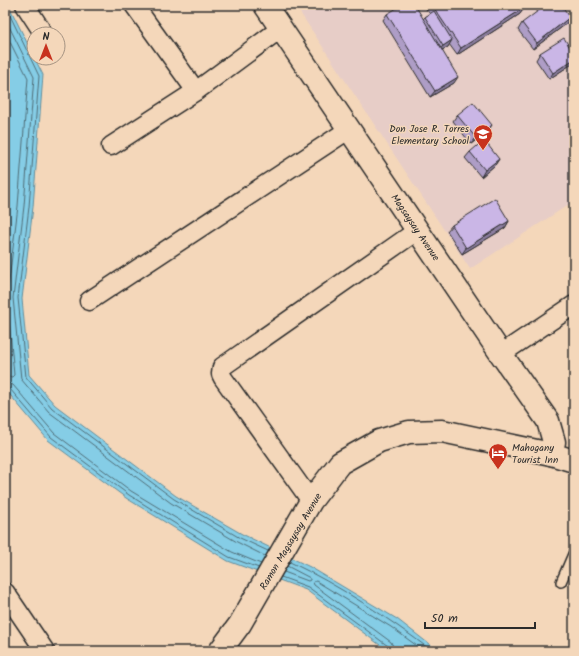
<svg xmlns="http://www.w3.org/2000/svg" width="579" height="656" font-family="Kalam,sans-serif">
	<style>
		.built { fill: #e7cdc7 }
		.water { fill: #85cde6; stroke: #618c9b }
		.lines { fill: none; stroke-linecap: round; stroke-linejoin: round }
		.shore { stroke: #4f6c76; stroke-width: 1 }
		.lane-casing { stroke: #2b2b2b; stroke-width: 12 }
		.street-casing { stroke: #2b2b2b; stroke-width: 21 }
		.secondary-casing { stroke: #2b2b2b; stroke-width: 25 }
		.lane { stroke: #f4d7ba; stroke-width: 9 }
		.street { stroke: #f4d7ba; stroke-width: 18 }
		.secondary { stroke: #f4d7ba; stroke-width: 22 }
		.wall { fill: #ae9dc6; stroke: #2b2b2b }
		.shaded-wall { fill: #8d7fa1; stroke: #2b2b2b }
		.building { fill: #cab6e6; stroke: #2b2b2b }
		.labels { text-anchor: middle; stroke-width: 3; stroke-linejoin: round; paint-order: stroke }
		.poi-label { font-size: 10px; fill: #2b2b2b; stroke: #f4d7ba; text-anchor: end }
		.street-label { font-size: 10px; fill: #2b2b2b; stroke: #f4d7ba }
	</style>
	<rect width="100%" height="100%" fill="#f4d7ba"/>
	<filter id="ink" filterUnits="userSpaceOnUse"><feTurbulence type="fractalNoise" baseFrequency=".025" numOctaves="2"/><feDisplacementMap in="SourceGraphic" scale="8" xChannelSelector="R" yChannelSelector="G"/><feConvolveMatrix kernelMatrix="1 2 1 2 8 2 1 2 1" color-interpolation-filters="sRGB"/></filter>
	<g filter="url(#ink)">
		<!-- built -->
		<path class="built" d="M295,5H574V201L470,269Z"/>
		<!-- water -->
		<path class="water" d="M5,5L9,6L43,75L33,207L22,299L29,375L55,405L176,496L242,534L310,567L397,619L438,651H388L306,590L228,561L126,498L48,440L5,389Z"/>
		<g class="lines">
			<!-- shore -->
			<g class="shore">
				<path d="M5,5L39,76L29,207L18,298L26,377L52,408L174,499L240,538L268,551"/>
				<path d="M5,18L34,77L24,206L13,298L21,379L49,412L171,503L237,542L265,556"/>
				<path d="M5,32L28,78L18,206L7,298L14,375L12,377L5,376"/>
				<path d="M5,382L13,385L54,433L131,491L232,552L261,564"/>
				<path d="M5,387L10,389L51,437L129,495L229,557L259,568"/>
				<path d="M290,562C340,586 387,617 432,651"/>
				<path d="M284,572L308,581L310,580V578L287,566"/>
				<path d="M281,577L308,587L388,646L390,651"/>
				<path d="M395,651L391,642L314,585L313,582L316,581L391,627L424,651"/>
			</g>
			<defs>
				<path id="lane" d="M561,582L574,552"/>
				<g id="street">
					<path d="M25,5L40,28"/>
					<path d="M134,5L196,91"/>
					<path d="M111,146L196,91L280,29"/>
					<path d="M89,301L348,130"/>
					<path d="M501,354L574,305"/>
					<path d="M311,501L223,378L221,374L222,367L418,230"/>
					<path d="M5,592L45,651"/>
				</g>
				<g id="secondary">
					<path d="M265,5L501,354L548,421L554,442L551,454"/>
					<path d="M220,651L240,624L311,501L340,463L379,441L409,432L442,431L551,454L574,461"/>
				</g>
			</defs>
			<!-- lane casing -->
			<use href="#lane" class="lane-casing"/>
			<!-- street casing -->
			<use href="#street" class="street-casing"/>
			<!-- secondary casing -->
			<use href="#secondary" class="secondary-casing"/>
			<!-- lane -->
			<use href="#lane" class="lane"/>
			<!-- street -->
			<use href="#street" class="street"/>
			<!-- secondary -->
			<use href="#secondary" class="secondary"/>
		</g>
		<!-- wall -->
		<g class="wall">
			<path d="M429,5H523L524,8L520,14L457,55L449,44L448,47L442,50L454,83L430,97L383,20L387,14L423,19L425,17L430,14L426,9Z"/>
			<path d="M570,17L566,24L533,49L518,30L522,23Z"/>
			<path d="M540,53L572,64L549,79L536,60Z"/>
			<path d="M457,115L488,131L471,144L453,121Z"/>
			<path d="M470,152L499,159L495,165L481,177L465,158Z"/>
			<path d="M509,221L505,228L462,254L447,231L452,225Z"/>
		</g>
		<!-- shaded-wall -->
		<g class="shaded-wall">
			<path d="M524,8L520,14L457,55L461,48Z"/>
			<path d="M570,17L566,24L533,49L537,43Z"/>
			<path d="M452,40L448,47L438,52L443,46Z"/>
			<path d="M574,59V61L572,64L549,79L553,73Z"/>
			<path d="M458,77L454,83L430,97L435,91Z"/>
			<path d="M492,125L488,131L471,144L476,138Z"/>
			<path d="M499,159L495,165L481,177L485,170Z"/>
			<path d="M509,221L505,228L462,254L466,248Z"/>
		</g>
		<!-- building -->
		<g class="building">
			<path d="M402,5H415L458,77L435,91L387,14Z"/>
			<path d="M432,5H523L524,8L461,48Z"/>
			<path d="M546,5H561L570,17L537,43L522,23Z"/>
			<path d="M434,11L452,40L443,46L425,17Z"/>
			<path d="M564,38L574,54V59L553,73L540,53Z"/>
			<path d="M473,102L492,125L476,138L457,115Z"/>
			<path d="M484,140L499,159L485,170L470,152Z"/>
			<path d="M495,198L509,221L466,248L452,225Z"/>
		</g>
	</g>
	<!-- icons -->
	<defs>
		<symbol id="school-pin" viewBox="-11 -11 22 30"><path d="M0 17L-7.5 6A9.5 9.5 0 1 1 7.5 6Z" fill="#c8321e" stroke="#f4d7ba"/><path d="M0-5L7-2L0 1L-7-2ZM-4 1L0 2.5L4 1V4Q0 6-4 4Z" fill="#fff"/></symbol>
		<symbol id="hotel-pin" viewBox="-11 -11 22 30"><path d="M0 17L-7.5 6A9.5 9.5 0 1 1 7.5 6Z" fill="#c8321e" stroke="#f4d7ba"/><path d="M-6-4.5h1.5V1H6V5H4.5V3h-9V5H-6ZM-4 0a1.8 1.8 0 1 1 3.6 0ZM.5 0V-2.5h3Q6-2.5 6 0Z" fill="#fff"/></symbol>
	</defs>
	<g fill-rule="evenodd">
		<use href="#school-pin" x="472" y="123" width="22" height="30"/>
		<use href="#hotel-pin" x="487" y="442" width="22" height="30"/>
	</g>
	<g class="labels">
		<!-- poi labels -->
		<g class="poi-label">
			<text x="469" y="132">Don Jose R. Torres<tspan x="469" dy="12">Elementary School</tspan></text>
			<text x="512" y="451" text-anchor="start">Mahogany<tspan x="512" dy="12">Tourist Inn</tspan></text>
		</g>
		<!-- street labels -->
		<g class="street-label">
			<text transform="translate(416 227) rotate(56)" y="4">Magsaysay Avenue</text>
			<text transform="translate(290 541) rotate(-59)" y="4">Ramon Magsaysay Avenue</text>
		</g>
	</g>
	<!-- margin -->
	<rect width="579" height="656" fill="none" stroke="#f4d7ba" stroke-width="20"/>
	<rect x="10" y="10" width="559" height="636" fill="none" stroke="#2b2b2b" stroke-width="1.5" filter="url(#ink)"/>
	<!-- north arrow -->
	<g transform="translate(46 46)"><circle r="19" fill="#f4d7ba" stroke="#a49281"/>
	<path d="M0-3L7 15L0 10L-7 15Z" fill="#c8321e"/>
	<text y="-6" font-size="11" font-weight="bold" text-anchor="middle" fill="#2b2b2b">N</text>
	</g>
	<!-- scale -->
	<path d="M425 622v6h110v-6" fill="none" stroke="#2b2b2b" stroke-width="2"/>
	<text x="431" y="622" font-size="12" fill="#2b2b2b" stroke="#f4d7ba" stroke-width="3" paint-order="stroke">50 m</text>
</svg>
